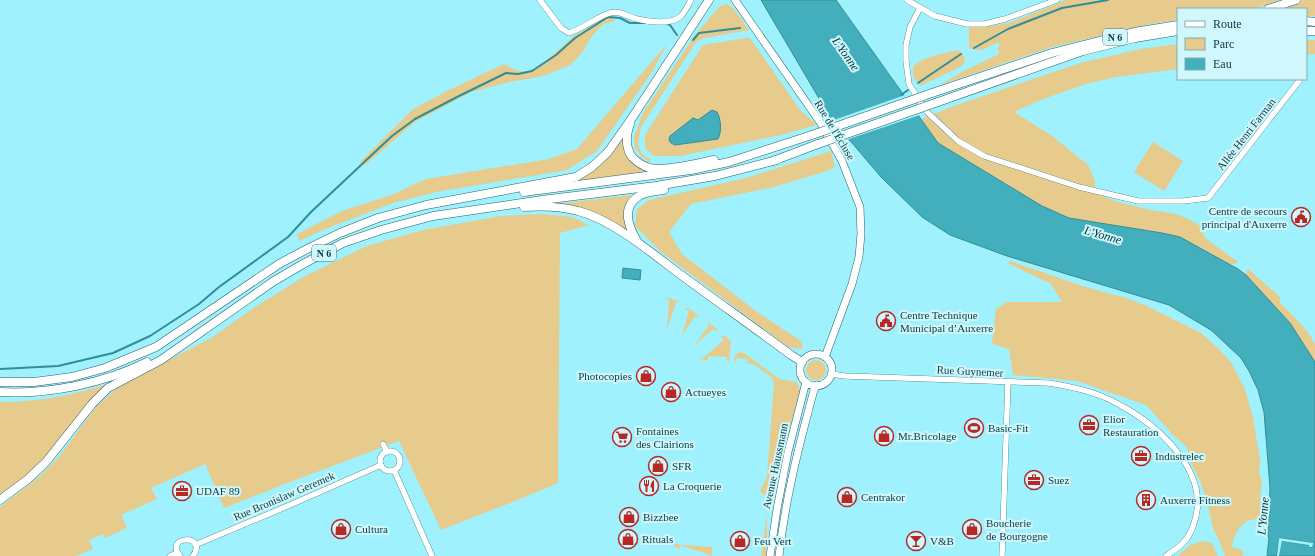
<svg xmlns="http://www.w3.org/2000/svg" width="1315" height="556" font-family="Georgia,serif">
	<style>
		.green { fill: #e6cb8c }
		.water { fill: #43aebc; stroke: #338d99 }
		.pier { fill: #9ef1fd }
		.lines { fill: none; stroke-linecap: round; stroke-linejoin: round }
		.stream { stroke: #338d99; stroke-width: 2 }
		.minor-casing { stroke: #276269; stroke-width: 6 }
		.tertiary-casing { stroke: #276269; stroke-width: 8 }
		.primary-casing { stroke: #276269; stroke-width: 9 }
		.minor { stroke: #fff; stroke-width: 5.5 }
		.tertiary { stroke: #fff; stroke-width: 7 }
		.primary { stroke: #fff; stroke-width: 8 }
		.primary-bridge-casing { stroke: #276269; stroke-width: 9; stroke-linecap: butt }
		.primary-bridge { stroke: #fff; stroke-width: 8 }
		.labels { text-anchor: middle; stroke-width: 4; stroke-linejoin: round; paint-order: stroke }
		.shield { fill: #cff7fc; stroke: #48777d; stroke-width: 1 }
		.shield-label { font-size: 10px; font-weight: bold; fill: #0e4046 }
		.street-label { font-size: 11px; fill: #0e4046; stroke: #cff7fc }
		.poi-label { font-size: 11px; fill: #0e4046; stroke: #cff7fc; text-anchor: start }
		.water-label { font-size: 12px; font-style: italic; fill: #00343a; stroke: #cff7fc }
	</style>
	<rect width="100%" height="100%" fill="#9ef1fd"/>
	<!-- green -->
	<g class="green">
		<path d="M1066,0H1282L1252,9H1178V20L1150,24L1052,47L940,85L960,73L999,54L998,48L1000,45L998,42C989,47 980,53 969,48V27H985L1009,23Z"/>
		<path d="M1304,0H1315V16H1306V9H1276Z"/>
		<path d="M727,4L734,9L749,30L704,38L696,42L641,127L638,145L642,154L651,160L649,162L641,156L635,148L634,137L643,113L695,35L720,6Z"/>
		<path d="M610,15L615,21L603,24L592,36L582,53L570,65L544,76L509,82L471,92L415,122L365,165L360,162L412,110L445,92L504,64L518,71L529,72L539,67L574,36Z"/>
		<path d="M746,38H750L800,110L817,125L781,135L680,156H654L645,148V135L703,45Z"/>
		<path d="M1306,40H1315V54L1306,55Z"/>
		<path d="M667,44L652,72L597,151L567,170L436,192L393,203L323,230L299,241L297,234L342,211L394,194L426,179L549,159L577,149Z"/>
		<path d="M1178,44V69L1116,77L1086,84L1043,99L1014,112L1052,136L1088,165L1095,181V193L1117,202L1151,210L1176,214L1188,219L1199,225L1205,238L1238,262L1235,264H1230L1180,237L1162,233L1069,218L1042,206L938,143L921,119L957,105L1080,63L1141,49Z"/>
		<path d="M958,50C963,53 965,56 965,62L960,67L920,86L913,76V67C923,56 943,54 958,50Z"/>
		<path d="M625,134L638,166L645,173L578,181L599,167Z"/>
		<path d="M1153,142L1183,161L1164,191L1134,172Z"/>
		<path d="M831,151L835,167L827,171L774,187L691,204L669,232L682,254L757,312L801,341L803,349L788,347L661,252L635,226L637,209L649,200L746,178Z"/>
		<path d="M632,195C623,212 625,214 627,232L556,204Z"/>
		<path d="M542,214L572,217L589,225L560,233L558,483L520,499L441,530L399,441L290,482L224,508L205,464L151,488L157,499L121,515L127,528L105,538L103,534L89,540L93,549L76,556H0V507L39,477L59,457L95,408L118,387L211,338L255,307L305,276L367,246L423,230L501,216Z"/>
		<path d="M1010,261L1085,287L1126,298L1147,306L1201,333L1221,351L1232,364L1245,389L1253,417L1260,460L1259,475L1262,480L1260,501L1262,515C1258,519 1256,519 1251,520C1240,522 1233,537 1232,547L1242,550L1244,553L1242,556H1225L1219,540L1213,529L1208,505L1201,483L1187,455L1188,451L1187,447L1174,436L1146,405L1077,381L1013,375L1009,349L992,344L996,309L1007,302H1062L1051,284L1008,263Z"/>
		<path d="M1248,269L1280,297V303C1289,311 1313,335 1315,345C1315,350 1315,356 1315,362L1290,323L1245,274Z"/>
		<path d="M665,297L681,302H676L667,330L669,299L664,298Z"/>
		<path d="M686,308L690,309L699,316L700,318L695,316L682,336L689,311L685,309Z"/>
		<path d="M706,321L716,328L718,332L713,329L694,346L709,325Z"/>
		<path d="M724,335L731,341L729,361L727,362V357L708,356V361L701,359L700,356L703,358L724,340L721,337Z"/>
		<path d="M739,352L744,353L779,379L797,382L800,391L772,488L769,494L764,495L760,491L767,477L774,383L771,377L754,364L747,363L748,359L736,358L735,363L734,357Z"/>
		<circle cx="816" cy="370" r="10"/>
		<path d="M104,385L107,386L53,451L22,480L0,496V402C35,402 71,396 104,385Z"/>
		<path d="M767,513V539L766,556H761Z"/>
		<path d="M1202,541L1212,543L1218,556H1177L1190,545Z"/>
		<path d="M673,544L712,547V556L681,545L679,549L674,546Z"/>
	</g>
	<!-- water -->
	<g class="water">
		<path d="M761,0H836L938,143L1042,206L1069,218L1162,233L1180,237L1238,269L1246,275L1290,323L1315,362V556H1279L1282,541L1309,545V547H1312L1313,543L1279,538L1277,556H1267L1269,538L1268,536L1270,488L1264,412L1258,390L1249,371L1241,358L1211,330L1169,305L1007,256L950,235L922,217L881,177L830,117Z"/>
		<path d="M712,110L717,112C721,119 722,131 718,139L675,145L671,143L669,140L670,136L693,118L698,120Z"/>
		<path d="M623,268L641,270L640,280L622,278Z"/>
	</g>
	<!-- pier -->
	<g class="pier">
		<path d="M905,95L920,115L846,140L831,121Z"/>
		<path d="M1279,538L1313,543V544L1312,547H1309V545L1282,541L1279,556H1277Z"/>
	</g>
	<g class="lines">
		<!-- stream -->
		<g class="stream">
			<path d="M667,24L670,25L677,35"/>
			<path d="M693,40L699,33L740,28"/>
			<path d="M974,48L1008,29L1062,8L1108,0"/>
			<path d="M918,83L961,54"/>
			<path d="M901,95L908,90"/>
			<path d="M0,369L58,366L113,353L150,336L199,304L219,287L288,237L311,212L392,136L415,119L457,97L506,73L518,74L532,71L556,55L575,38L608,17L620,18L630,23H647"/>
		</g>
		<defs>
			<g id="minor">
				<path d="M540,0L561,28L569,33C583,29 598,16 610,13C621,10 627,17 637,19C648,22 672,25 681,16C685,12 688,5 691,0"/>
				<path d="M907,0L935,16L967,24H985L1005,19L1057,0"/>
				<path d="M920,8L910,27L906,45V61L909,84L926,111L958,141L984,156L1079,187L1138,201H1183L1208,198L1299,81"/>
				<path d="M831,374L845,376L1048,383C1073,387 1098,392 1120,405C1157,425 1207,469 1196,516C1194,525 1190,536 1183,543C1178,548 1172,552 1166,556"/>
				<path d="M383,444L387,452"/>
				<circle cx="390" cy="461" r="10"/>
				<path d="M394,470L432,556"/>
				<path d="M195,545L290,505L381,465"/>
				<path d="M170,556L177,553"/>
				<path d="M180,556C163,535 209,534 193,556"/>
				<path d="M1002,556L1008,382"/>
			</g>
			<g id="tertiary">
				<path d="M735,0L820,122L842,161L860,207L861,234L859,257L852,284L825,357"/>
				<circle cx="816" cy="370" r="16"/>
				<path d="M770,556L777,509L788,452L806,382"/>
				<path d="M779,556C785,500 799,445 814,390L817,385"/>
			</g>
			<g id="primary">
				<path d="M1268,9L1296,0"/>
				<path d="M1306,21L1315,22"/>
				<path d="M1306,31H1315"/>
				<path d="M932,93L1052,53L1134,32L1178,25"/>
				<path d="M938,102L1083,51L1135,38L1178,31"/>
				<path d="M630,124C626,135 625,147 632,157C637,162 642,166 650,168C664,172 698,163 714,160"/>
				<path d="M773,161L818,144"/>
				<path d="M524,192L691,170L729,162L812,135"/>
				<path d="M524,207C542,206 560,206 578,211C610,219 647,249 673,269C712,298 752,326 791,355L802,362"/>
				<path d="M637,241C628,226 621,207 639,196C645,192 656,191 664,190"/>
				<path d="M0,382H34L72,377L105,368L156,347L279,264L309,248L340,233L378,218L426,205L576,177L592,167L608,152L632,118L709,0"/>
				<path d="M0,392C47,395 105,383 147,362"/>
				<path d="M0,500L28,479L46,462L92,404L108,388L161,360L274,281L303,264L343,243L381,230L433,216L542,200L656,186L715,176L777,160"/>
			</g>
		</defs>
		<!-- minor casing -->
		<use href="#minor" class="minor-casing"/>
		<!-- tertiary casing -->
		<use href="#tertiary" class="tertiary-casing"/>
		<!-- primary casing -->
		<use href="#primary" class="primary-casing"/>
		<!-- minor -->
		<use href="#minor" class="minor"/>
		<!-- tertiary -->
		<use href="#tertiary" class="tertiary"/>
		<!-- primary -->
		<use href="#primary" class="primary"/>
		<defs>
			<g id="primary-bridge">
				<path d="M812,135L932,93"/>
				<path d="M818,144L938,102"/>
			</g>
		</defs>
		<!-- primary-bridge casing -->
		<use href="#primary-bridge" class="primary-bridge-casing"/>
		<!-- primary-bridge -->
		<use href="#primary-bridge" class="primary-bridge"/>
	</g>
	<!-- icons -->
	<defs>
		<symbol id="civic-ring" viewBox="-11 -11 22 22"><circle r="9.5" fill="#cff7fc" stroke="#b72825" stroke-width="1.5"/><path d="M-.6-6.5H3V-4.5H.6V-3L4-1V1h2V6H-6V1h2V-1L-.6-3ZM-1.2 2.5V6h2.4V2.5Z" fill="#b72825"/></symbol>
		<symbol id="shop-ring" viewBox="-11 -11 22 22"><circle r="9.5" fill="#cff7fc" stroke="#b72825" stroke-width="1.5"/><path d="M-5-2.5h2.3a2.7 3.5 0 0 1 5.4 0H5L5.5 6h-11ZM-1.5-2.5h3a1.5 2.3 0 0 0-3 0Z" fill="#b72825"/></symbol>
		<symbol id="office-ring" viewBox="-11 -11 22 22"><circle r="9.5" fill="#cff7fc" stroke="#b72825" stroke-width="1.5"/><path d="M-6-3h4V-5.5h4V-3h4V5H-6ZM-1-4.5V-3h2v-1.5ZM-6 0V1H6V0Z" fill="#b72825"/></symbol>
		<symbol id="stadium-ring" viewBox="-11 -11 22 22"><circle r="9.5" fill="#cff7fc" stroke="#b72825" stroke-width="1.5"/><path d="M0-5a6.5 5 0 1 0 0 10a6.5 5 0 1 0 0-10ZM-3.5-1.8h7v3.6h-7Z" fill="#b72825"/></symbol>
		<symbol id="supermarket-ring" viewBox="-11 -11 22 22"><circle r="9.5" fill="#cff7fc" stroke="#b72825" stroke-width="1.5"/><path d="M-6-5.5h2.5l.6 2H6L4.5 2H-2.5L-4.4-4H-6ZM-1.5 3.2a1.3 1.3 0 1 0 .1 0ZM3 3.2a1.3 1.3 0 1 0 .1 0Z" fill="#b72825"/></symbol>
		<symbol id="restaurant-ring" viewBox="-11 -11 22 22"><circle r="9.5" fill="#cff7fc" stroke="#b72825" stroke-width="1.5"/><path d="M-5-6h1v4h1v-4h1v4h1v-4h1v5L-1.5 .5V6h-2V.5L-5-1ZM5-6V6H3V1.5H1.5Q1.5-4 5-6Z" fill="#b72825"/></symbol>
		<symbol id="building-ring" viewBox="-11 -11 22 22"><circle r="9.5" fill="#cff7fc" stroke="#b72825" stroke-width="1.5"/><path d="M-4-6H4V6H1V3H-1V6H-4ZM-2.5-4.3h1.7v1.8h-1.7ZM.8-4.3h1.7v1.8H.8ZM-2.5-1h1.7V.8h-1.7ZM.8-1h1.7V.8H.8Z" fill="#b72825"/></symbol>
		<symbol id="bar-ring" viewBox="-11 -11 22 22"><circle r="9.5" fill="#cff7fc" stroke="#b72825" stroke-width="1.5"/><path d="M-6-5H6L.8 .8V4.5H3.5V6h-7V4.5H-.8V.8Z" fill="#b72825"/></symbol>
	</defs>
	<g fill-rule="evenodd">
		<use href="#civic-ring" x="1290" y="206" width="22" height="22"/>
		<use href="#civic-ring" x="875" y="310" width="22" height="22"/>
		<use href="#shop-ring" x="635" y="365" width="22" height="22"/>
		<use href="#shop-ring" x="660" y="381" width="22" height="22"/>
		<use href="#office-ring" x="1078" y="414" width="22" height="22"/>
		<use href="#stadium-ring" x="963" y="417" width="22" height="22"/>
		<use href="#shop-ring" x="873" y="425" width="22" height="22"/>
		<use href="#supermarket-ring" x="611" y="426" width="22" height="22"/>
		<use href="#office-ring" x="1130" y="445" width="22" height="22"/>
		<use href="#shop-ring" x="647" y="455" width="22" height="22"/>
		<use href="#office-ring" x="1023" y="469" width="22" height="22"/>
		<use href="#restaurant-ring" x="638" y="475" width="22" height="22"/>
		<use href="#office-ring" x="171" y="480" width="22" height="22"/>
		<use href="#shop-ring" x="836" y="486" width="22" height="22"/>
		<use href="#building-ring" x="1135" y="489" width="22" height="22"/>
		<use href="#shop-ring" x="618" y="506" width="22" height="22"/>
		<use href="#shop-ring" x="330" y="518" width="22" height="22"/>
		<use href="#shop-ring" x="961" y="518" width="22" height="22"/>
		<use href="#shop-ring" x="617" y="528" width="22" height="22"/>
		<use href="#shop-ring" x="729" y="530" width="22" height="22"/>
		<use href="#bar-ring" x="905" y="530" width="22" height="22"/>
	</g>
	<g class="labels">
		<!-- shield labels -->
		<g class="shield">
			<rect x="1103" y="29" width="24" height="16" rx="3"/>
			<rect x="312" y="245" width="24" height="16" rx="3"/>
		</g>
		<g class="shield-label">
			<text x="1115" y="41">N 6</text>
			<text x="324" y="257">N 6</text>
		</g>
		<!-- street labels -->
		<g class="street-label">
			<text transform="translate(835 130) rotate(59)" y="4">Rue de l'Écluse</text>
			<text transform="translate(1246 134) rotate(-52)" y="4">Allée Henri Farman</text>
			<text transform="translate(970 371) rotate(3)" y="4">Rue Guynemer</text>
			<text transform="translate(775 466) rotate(-78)" y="4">Avenue Haussmann</text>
			<text transform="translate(284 496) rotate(-23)" y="4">Rue Bronislaw Geremek</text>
		</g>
		<!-- poi labels -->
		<g class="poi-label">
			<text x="1287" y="215" text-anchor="end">Centre de secours<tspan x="1287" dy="13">principal d'Auxerre</tspan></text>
			<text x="900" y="319">Centre Technique<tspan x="900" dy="13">Municipal d’Auxerre</tspan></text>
			<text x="632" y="380" text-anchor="end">Photocopies</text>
			<text x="685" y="396">Actueyes</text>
			<text x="1103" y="423">Elior<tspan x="1103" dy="13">Restauration</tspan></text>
			<text x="988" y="432">Basic-Fit</text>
			<text x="636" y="435">Fontaines<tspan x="636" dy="13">des Clairions</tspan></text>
			<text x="898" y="440">Mr.Bricolage</text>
			<text x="1155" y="460">Industrelec</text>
			<text x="672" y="470">SFR</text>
			<text x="1048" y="484">Suez</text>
			<text x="663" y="490">La Croquerie</text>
			<text x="196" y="495">UDAF 89</text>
			<text x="861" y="501">Centrakor</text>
			<text x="1160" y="504">Auxerre Fitness</text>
			<text x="643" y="521">Bizzbee</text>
			<text x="986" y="527">Boucherie<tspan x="986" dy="13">de Bourgogne</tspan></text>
			<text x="355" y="533">Cultura</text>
			<text x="642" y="543">Rituals</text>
			<text x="754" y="545">Feu Vert</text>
			<text x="930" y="545">V&amp;B</text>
		</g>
		<!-- water labels -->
		<g class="water-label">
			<text transform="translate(846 54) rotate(55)" y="4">L'Yonne</text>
			<text transform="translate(1103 235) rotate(16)" y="4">L'Yonne</text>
			<text transform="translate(1263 516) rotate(-85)" y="4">L'Yonne</text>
		</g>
	</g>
	<!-- legend -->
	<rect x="1177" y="8" width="130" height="72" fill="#cff7fc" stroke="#82aeb3"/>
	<rect x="1185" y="21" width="20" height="6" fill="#ffffff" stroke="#82aeb3"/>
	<text x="1213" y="28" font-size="12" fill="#0e4046">Route</text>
	<rect x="1185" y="38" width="20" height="12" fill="#e6cb8c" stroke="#82aeb3"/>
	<text x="1213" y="48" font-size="12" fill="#0e4046">Parc</text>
	<rect x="1185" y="58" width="20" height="12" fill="#43aebc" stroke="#82aeb3"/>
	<text x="1213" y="68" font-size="12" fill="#0e4046">Eau</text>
</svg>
